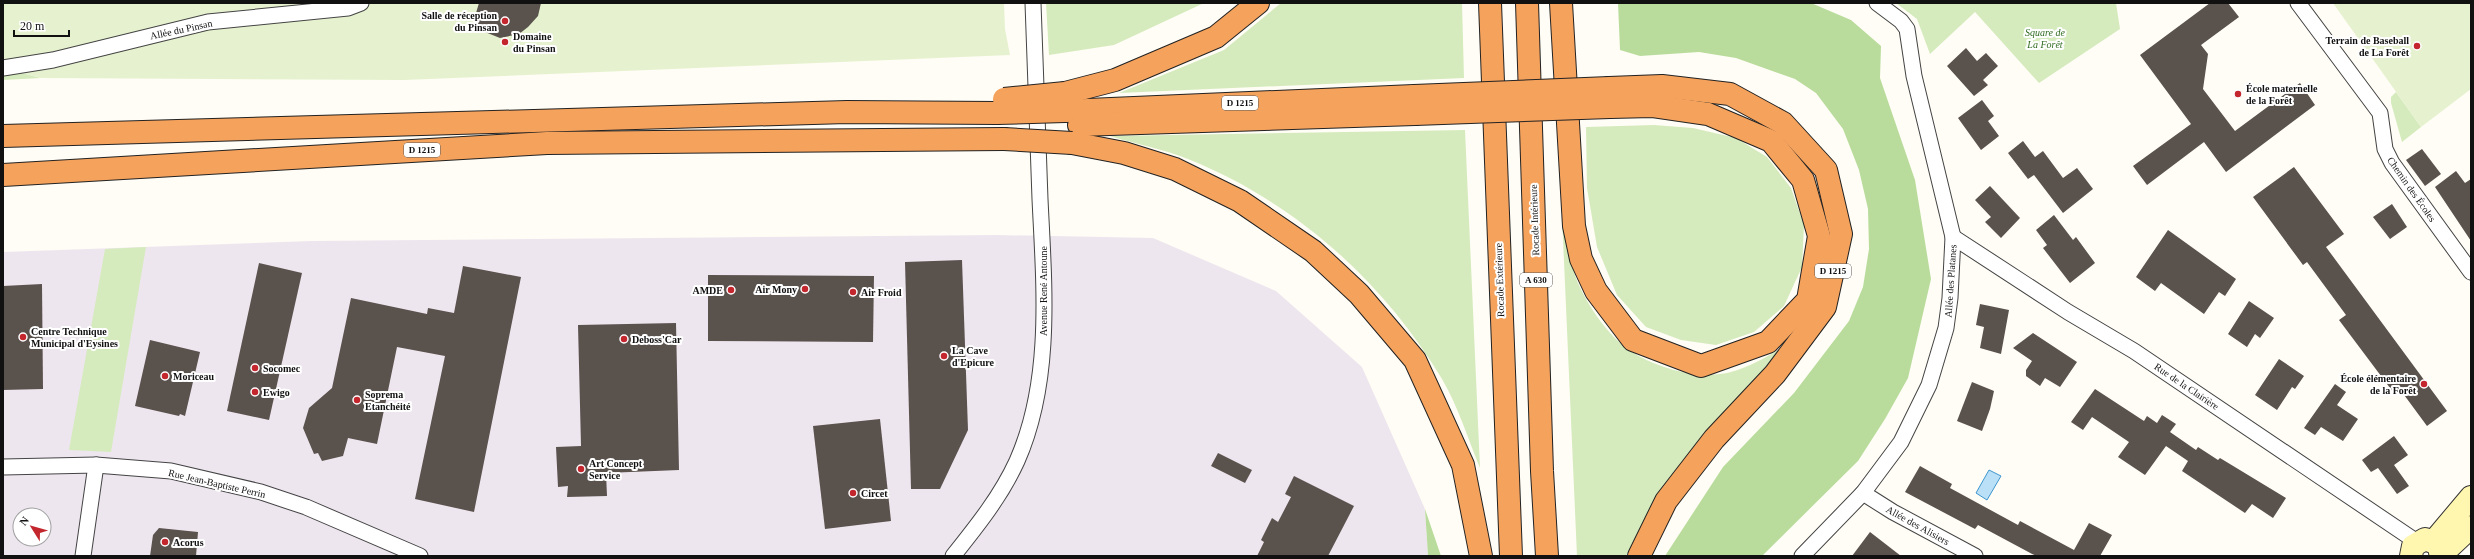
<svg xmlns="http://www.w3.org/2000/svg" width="2474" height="559" font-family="'Times New Roman',serif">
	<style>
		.industrial { fill: #eee6ef; fill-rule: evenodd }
		.green { fill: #d5ebbd }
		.forest { fill: #b9dc9c }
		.pitch { fill: #e6f2cf }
		.water { fill: #b9e0f7; stroke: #3f96cf }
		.building { fill: #5a524d }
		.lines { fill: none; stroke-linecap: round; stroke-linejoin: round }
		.street-casing { stroke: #444; stroke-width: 17 }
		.secondary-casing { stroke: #333; stroke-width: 24 }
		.highway-casing { stroke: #222; stroke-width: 24 }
		.street { stroke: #fff; stroke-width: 15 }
		.secondary { stroke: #fff6b0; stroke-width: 22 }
		.highway { stroke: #f5a25d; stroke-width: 22 }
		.highway-bridge-casing { stroke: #222; stroke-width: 24; stroke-linecap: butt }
		.highway-bridge { stroke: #f5a25d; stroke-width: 22 }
		.poi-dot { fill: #c4262e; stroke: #fff; stroke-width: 1.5 }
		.labels { text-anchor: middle; stroke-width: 4; stroke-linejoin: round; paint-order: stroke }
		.shield { fill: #fff; stroke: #585858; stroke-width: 1 }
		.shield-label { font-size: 9px; font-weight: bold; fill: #111 }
		.poi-label { font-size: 10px; font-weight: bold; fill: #111; stroke: #fff; text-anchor: start }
		.street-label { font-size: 10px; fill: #111; stroke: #fff }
		.park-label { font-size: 10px; font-style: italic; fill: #2f6b1f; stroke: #fff }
	</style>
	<rect width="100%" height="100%" fill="#fffdf5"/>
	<!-- industrial -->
	<path class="industrial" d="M997,235L1153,238L1276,291L1362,367L1425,509L1428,556H3V252L311,241ZM20,515H44V539H20Z"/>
	<!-- green -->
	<g class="green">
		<path d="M1046,3H1204L1114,45L1049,55Z"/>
		<path d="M1281,3H1462L1464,78L1119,93L1224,50Z"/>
		<path d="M1896,3H2116L2120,29L2039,83L1975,12L1930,54L1917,19Z"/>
		<path d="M3,68L41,78L3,80Z"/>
		<path d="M2396,92L2421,127L2402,142L2391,103V97Z"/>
		<path d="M1654,125L1693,128L1736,138L1767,157L1791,188L1804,225L1802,267L1784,306L1754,332L1716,345L1681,340L1646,327L1617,295L1597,247L1587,188L1586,127Z"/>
		<path d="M1465,130L1480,468C1468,439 1458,406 1442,379C1383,281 1295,202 1188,159C1163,149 1136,144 1110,136Z"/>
		<path d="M1562,216C1567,236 1569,259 1576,278C1586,303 1604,330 1625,347C1651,367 1699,381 1731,372C1751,366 1768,357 1785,345L1760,378L1718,419L1682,461L1653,503L1626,556H1577Z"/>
		<path d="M146,247L111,452L69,450L105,249Z"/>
	</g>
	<!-- forest -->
	<g class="forest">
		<path d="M1618,3H1811L1851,20L1881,46L1880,78L1915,180L1931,279L1908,378L1885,419L1858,461L1762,556H1665L1723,467L1794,393L1849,321L1863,287L1869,249L1868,209L1859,170L1843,129L1816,93L1795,79L1736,58L1699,52L1640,56L1620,50Z"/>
		<path d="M1425,509L1441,556H1428Z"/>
	</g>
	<!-- pitch -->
	<g class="pitch">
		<path d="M3,3H1004L1005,29L1010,55L404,80L41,78L3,68Z"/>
		<path d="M2333,3H2471V89L2421,127Z"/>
	</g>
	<!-- water -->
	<path class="water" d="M1989,470L2001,476L1987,500L1976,493Z"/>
	<!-- building -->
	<g class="building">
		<path d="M479,3H541L538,16L528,27L519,34L500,38L480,30L476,25V13Z"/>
		<path d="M2210,3H2228L2239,17L2201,45L2208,54L2203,89L2235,131L2300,83L2315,105L2226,172L2204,142L2147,185L2133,166L2191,124L2140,55Z"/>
		<path d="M1966,48L1977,61L1986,53L1998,66L1983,80L1988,85L1974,96L1947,66Z"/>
		<path d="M1982,100L1994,116L1988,121L1999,136L1981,150L1958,118Z"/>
		<path d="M2023,141L2035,157L2043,151L2063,178L2077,168L2093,189L2063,213L2034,175L2028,179L2008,153Z"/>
		<path d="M2422,149L2441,174L2425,186L2406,160Z"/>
		<path d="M2294,167L2344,234L2326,247L2447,411L2427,426L2399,388L2393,392L2339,320L2346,315L2307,262L2303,265L2253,197Z"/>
		<path d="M2456,171L2465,183L2471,179V241L2435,187Z"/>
		<path d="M1990,186L2020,218L2001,238L1985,222L1991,217L1975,200Z"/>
		<path d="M2392,204L2407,227L2390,239L2373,217Z"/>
		<path d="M2054,215L2073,240L2076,237L2095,263L2070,283L2043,248L2047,245L2036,230Z"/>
		<path d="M2168,230L2236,279L2225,296L2219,292L2204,314L2161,283L2155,291L2136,277Z"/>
		<path d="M962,260L968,430L940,489H911L905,262Z"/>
		<path d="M259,263L302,273L269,420L227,411Z"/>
		<path d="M463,266L521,277L474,512L415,499L445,356L397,347L377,444L348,438L343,456L322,461L318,453L314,454L303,428L309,408L332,388L351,298L427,314L428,308L454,313Z"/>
		<path d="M708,275L874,276L873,342L708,341Z"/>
		<path d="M42,284L43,389L3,390V286Z"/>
		<path d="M2249,301L2274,318L2260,338L2255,334L2247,347L2228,334Z"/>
		<path d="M1980,304L2009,310L2001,354L1980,348L1984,327L1976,325Z"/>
		<path d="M676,323L679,470L606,473L607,496L567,497L568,486L558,487L556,447L581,446L578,325Z"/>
		<path d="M2033,333L2077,362L2060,387L2045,378L2040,386L2026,376V370L2032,361L2013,348Z"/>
		<path d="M150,340L200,352L185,416L180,414L179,416L135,406Z"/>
		<path d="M2279,359L2304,376L2295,389L2292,387L2277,410L2255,395Z"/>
		<path d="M1972,382L1994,391L1990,409L1982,431L1957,421Z"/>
		<path d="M2335,384L2346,392L2337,405L2358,419L2343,441L2321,427L2315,435L2304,428Z"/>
		<path d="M2095,389L2144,421L2147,416L2157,423L2162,415L2176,424L2170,432L2196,450L2198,447L2218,460L2220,458L2286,498L2273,518L2252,504L2245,513L2182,471L2188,461L2166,446L2145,475L2118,457L2129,442L2092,417L2083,430L2071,422Z"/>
		<path d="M880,419L891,521L825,529L813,426Z"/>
		<path d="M2394,436L2408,455L2394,465L2409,486L2397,494L2378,468L2371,472L2362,460Z"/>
		<path d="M1218,453L1252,470L1245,483L1211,466Z"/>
		<path d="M1920,466L1952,484L1950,488L2018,525L2020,521L2074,550L2089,523L2112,535L2100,556H2036L1978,525L1975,529L1905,492Z"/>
		<path d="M1294,476L1354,506L1328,556H1257L1264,542L1261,540L1272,518L1278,522L1291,497L1285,494Z"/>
		<path d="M159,528L198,532L196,556H150L153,535Z"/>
		<path d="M1870,532L1901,556H1852Z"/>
	</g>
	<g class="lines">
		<defs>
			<g id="street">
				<path d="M2298,3L2380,113L2385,149L2392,163L2471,272"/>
				<path d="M3,68L53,60L208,22L348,8L361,3"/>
				<path d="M1953,237L2068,312L2134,351L2417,542"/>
				<path d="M3,467L96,465L171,471L261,492L306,507L420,556"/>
				<path d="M1863,493L1893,512L1975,556"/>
				<path d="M83,556L96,465"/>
				<path d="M953,556C977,526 1001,496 1017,461C1053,380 1044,285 1040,199C1038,134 1035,68 1033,3"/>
				<path d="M1802,556L1863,493L1901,442L1929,385L1946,328L1950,298L1953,237L1914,76L1907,29L1901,21L1877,3"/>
			</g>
			<g id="secondary">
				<path d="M2434,541L2471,497"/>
				<path d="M2442,554L2471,527"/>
				<path d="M2411,556L2413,546L2425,539L2438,544L2441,556"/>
			</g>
			<g id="highway">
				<path d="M1490,3L1511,556"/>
				<path d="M1527,3L1542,471L1547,556"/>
				<path d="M1561,3L1574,226L1581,259L1596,291L1633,340L1701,366L1768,342L1808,300L1819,236L1803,180L1771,141L1708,114L1653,106L1610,107"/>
				<path d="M1609,88L1662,86L1730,94L1783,123L1826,170L1841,234L1825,307L1775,374L1714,439L1666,501L1639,556"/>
				<path d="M1065,93L1115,80L1216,37L1258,3"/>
				<path d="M1065,111L1414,96"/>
				<path d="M1079,125L1415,114"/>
				<path d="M3,136L847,112L997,113"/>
				<path d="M1072,143L1124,153L1175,169L1240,201L1313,251L1359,294L1415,360L1463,465L1481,556"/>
				<path d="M3,175L547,143L1004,139"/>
			</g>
		</defs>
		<!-- street casing -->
		<use href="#street" class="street-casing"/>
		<!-- secondary casing -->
		<use href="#secondary" class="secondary-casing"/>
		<!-- highway casing -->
		<use href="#highway" class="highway-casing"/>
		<!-- street -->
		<use href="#street" class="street"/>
		<!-- secondary -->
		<use href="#secondary" class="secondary"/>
		<!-- highway -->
		<use href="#highway" class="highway"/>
		<defs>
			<g id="highway-bridge">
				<path d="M1414,96L1609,88"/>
				<path d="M1004,99L1065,93"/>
				<path d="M997,113L1065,111"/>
				<path d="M1415,114L1610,107"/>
				<path d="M1004,139L1072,143"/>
			</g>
		</defs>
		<!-- highway-bridge casing -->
		<use href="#highway-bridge" class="highway-bridge-casing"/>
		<!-- highway-bridge -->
		<use href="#highway-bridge" class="highway-bridge"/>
	</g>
	<!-- markers -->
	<g class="poi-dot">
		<circle cx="505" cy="21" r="4"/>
		<circle cx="505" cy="42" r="4"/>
		<circle cx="2417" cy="46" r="4"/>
		<circle cx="2238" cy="94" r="4"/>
		<circle cx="805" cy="289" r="4"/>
		<circle cx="731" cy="290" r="4"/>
		<circle cx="853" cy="292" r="4"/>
		<circle cx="23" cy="337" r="4"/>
		<circle cx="624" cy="339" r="4"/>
		<circle cx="944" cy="356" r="4"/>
		<circle cx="255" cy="368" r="4"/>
		<circle cx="165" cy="376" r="4"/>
		<circle cx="2424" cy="384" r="4"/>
		<circle cx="255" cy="392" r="4"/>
		<circle cx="357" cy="400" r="4"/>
		<circle cx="581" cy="469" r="4"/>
		<circle cx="853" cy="493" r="4"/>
		<circle cx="165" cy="542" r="4"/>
	</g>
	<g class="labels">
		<!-- shield labels -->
		<g class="shield">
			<rect x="1222" y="96" width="36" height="14" rx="3"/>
			<rect x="404" y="143" width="36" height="14" rx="3"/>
			<rect x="1815" y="264" width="36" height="14" rx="3"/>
			<rect x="1520" y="273" width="32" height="14" rx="3"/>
		</g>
		<g class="shield-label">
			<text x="1240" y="106">D 1215</text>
			<text x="422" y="153">D 1215</text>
			<text x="1833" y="274">D 1215</text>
			<text x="1536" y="283">A 630</text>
		</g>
		<!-- poi labels -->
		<g class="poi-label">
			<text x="497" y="19" text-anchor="end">Salle de réception<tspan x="497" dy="12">du Pinsan</tspan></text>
			<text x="513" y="40">Domaine<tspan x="513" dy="12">du Pinsan</tspan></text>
			<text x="2409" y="44" text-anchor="end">Terrain de Baseball<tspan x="2409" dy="12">de La Forêt</tspan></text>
			<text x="2246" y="92">École maternelle<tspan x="2246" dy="12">de la Forêt</tspan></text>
			<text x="797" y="293" text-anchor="end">Air Mony</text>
			<text x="723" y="294" text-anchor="end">AMDE</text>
			<text x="861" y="296">Air Froid</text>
			<text x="31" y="335">Centre Technique<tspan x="31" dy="12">Municipal d'Eysines</tspan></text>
			<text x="632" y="343">Deboss'Car</text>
			<text x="952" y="354">La Cave<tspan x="952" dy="12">d'Epicure</tspan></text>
			<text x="263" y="372">Socomec</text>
			<text x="173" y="380">Moriceau</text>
			<text x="2416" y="382" text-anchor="end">École élémentaire<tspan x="2416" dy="12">de la Forêt</tspan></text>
			<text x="263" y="396">Ewigo</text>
			<text x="365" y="398">Soprema<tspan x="365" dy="12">Etanchéité</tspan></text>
			<text x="589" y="467">Art Concept<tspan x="589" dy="12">Service</tspan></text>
			<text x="861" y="497">Circet</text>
			<text x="173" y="546">Acorus</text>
		</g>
		<!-- street labels -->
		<g class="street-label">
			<text transform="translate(181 29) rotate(-12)" y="4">Allée du Pinsan</text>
			<text transform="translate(2412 189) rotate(55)" y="4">Chemin des Écoles</text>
			<text transform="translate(1534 220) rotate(-92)" y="4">Rocade Intérieure</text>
			<text transform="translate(1499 280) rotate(-92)" y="4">Rocade Extérieure</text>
			<text transform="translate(1950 281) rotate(-86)" y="4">Allée des Platanes</text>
			<text transform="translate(1043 291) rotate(-90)" y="4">Avenue René Antoune</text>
			<text transform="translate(2187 386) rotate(34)" y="4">Rue de la Clairière</text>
			<text transform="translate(217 483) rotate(13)" y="4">Rue Jean-Baptiste Perrin</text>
			<text transform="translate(1918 525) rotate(29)" y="4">Allée des Alisiers</text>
		</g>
		<!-- park labels -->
		<g class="park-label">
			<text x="2045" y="36">Square de<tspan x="2045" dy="12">La Forêt</tspan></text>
		</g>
	</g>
	<!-- border -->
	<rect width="2474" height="559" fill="none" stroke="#111111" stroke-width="8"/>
	<!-- north arrow -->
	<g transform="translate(32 527) rotate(307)"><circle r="19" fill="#ffffff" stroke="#a0a0a0"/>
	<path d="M0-3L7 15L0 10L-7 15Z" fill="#c4262e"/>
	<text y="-6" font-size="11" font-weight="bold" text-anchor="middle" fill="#111111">N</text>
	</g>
	<!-- scale -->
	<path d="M14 30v6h55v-6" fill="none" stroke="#111111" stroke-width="2"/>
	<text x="20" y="30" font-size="12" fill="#111111" stroke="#ffffff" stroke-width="3" paint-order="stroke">20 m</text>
</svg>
